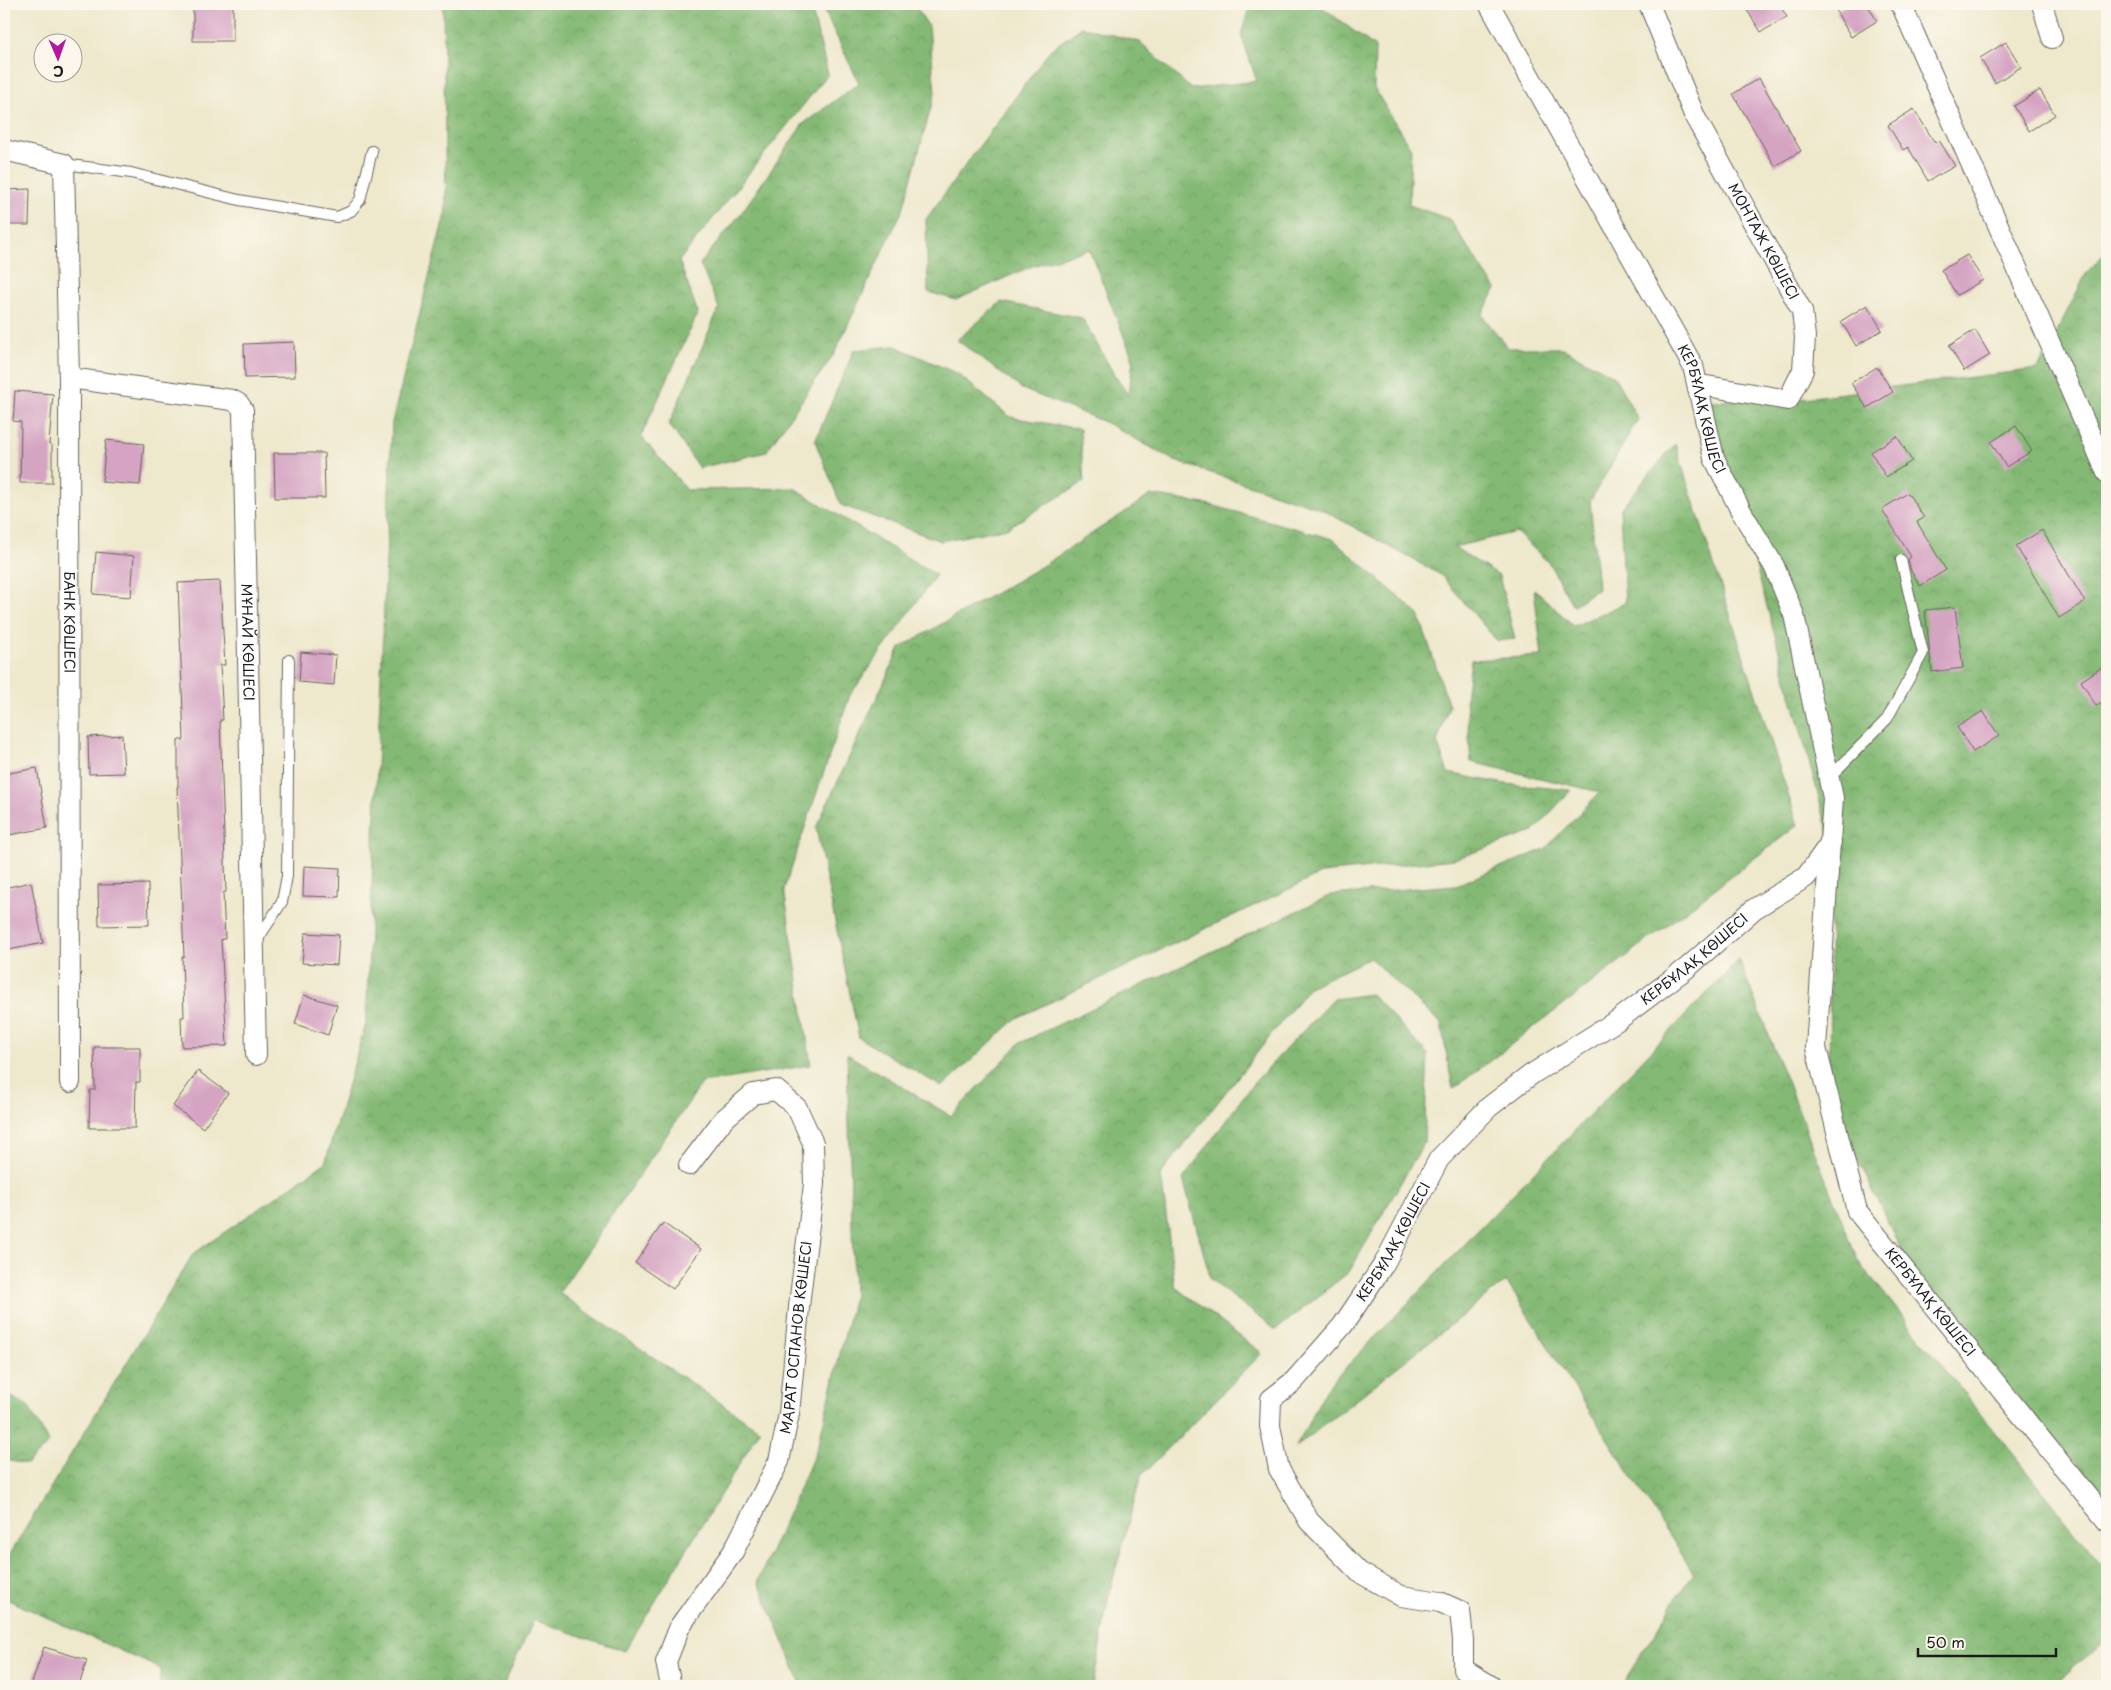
<svg xmlns="http://www.w3.org/2000/svg" width="2111" height="1690" font-family="'Playpen Sans',sans-serif">
	<style>
		.forest { fill: url(#forest-crowns); stroke: #506a48 }
		.building { fill: #d5a4c3 }
		.lines { fill: none; stroke-linecap: round; stroke-linejoin: round }
		.lane-casing { stroke: #66635a; stroke-width: 12 }
		.street-casing { stroke: #66635a; stroke-width: 22 }
		.lane { stroke: #fff; stroke-width: 10 }
		.street { stroke: #fff; stroke-width: 20 }
		.labels { text-anchor: middle; stroke-width: 5; stroke-linejoin: round; paint-order: stroke }
		.street-label { font-size: 14px; fill: #1c1c1c; stroke: #fbf7ec }
	</style>
	<defs>
		<pattern id="forest-crowns" width="20" height="18" patternUnits="userSpaceOnUse" patternTransform="scale(1.25)"><rect width="20" height="18" fill="#84b975"/><path d="M2 6a3 3 0 1 1 6 0M12 15a3 3 0 1 1 6 0" fill="none" stroke="#719e65"/></pattern>
	</defs>
	<rect width="100%" height="100%" fill="#fbf7ec"/>
	<filter id="ink" filterUnits="userSpaceOnUse"><feTurbulence type="fractalNoise" baseFrequency=".02" numOctaves="2"/><feDisplacementMap in="SourceGraphic" scale="10" xChannelSelector="R" yChannelSelector="G"/><feConvolveMatrix kernelMatrix="1 2 1 2 8 2 1 2 1" color-interpolation-filters="sRGB"/></filter>
	<filter id="wash" filterUnits="userSpaceOnUse"><feTurbulence type="fractalNoise" baseFrequency=".0096" numOctaves="4" result="noise"/><feDisplacementMap in="SourceGraphic" scale="20" xChannelSelector="R" yChannelSelector="G"/><feGaussianBlur stdDeviation="1.12" result="paint"/><feColorMatrix in="noise" values="0 0 0 0 0 0 0 0 0 0 0 0 0 0 0 0 0 1.4 0 .05"/><feComposite in="paint" operator="in"/></filter>
	<g filter="url(#wash)">
		<rect width="100%" height="100%" fill="#eee8cc"/>
		<!-- forest -->
		<g class="forest">
			<path d="M443,4H810L828,74L679,261L698,313L641,436L687,490L794,488L936,575L850,695L784,889L811,1065L702,1083L559,1293L760,1430L625,1651L534,1620L503,1686H159L161,1669L4,1598V1564L193,1254L325,1163L366,1023L392,422L446,210Z"/>
			<path d="M821,4H914L929,27L935,93L903,209L834,354L766,452L699,468L669,424L719,308L700,264L742,212L803,124L859,83Z"/>
			<path d="M1250,4H1318L1375,47L1374,88L1411,149L1409,205L1449,219L1496,289L1482,315L1508,348H1562L1614,376L1638,419L1590,501L1598,588L1573,606L1549,563L1516,532L1454,547L1499,576L1515,639L1497,641L1441,575L1321,509L1175,461L1107,423L1022,389L957,340L1001,302L1082,318L1115,376L1129,396L1133,359L1089,249L1032,266L956,300L928,292L926,219L1050,50L1082,27L1140,42L1191,89L1257,81L1241,35Z"/>
			<path d="M2107,251V1496L1933,1303L1911,1271L1829,1098L1831,842L1741,511L1701,401L1788,400L2038,369L2087,272Z"/>
			<path d="M895,346L958,374L1010,417L1080,429L1084,482L1007,528L941,541L841,505L815,441L854,350Z"/>
			<path d="M1675,444L1798,825L1453,1089L1441,1024L1370,958L1309,987L1161,1174L1175,1287L1262,1353L1141,1476L1109,1594L1093,1686H802L758,1581L817,1449L854,1296L847,1054L951,1116L1020,1043L1331,895L1456,885L1545,849L1600,792L1471,762L1466,699L1471,660L1542,656L1534,589L1574,626L1625,603L1620,509Z"/>
			<path d="M1151,495L1211,505L1333,539L1419,615L1449,706L1437,742L1448,773L1505,784L1571,790L1533,832L1454,859L1323,873L1017,1018L942,1087L859,1038L816,828L900,648L1044,565Z"/>
			<path d="M1739,960L1858,1261L2107,1571V1639L2052,1686H1621L1693,1572L1506,1281L1296,1447L1327,1387Z"/>
			<path d="M1371,994L1428,1054L1424,1143L1349,1272L1276,1330L1211,1280L1183,1179L1252,1085L1333,999Z"/>
			<path d="M4,1393L28,1406L49,1443L27,1464L4,1460Z"/>
		</g>
		<g id="blocks">
			<!-- building -->
			<g class="building">
				<rect x="193" y="4" width="40" height="37"/>
				<path d="M1743,4H1779L1787,17L1761,32Z"/>
				<path d="M1848,4H1867L1877,21L1851,37L1836,11Z"/>
				<path d="M2006,42L2021,67L1995,83L1980,58Z"/>
				<path d="M1759,78L1801,151L1775,166L1733,94Z"/>
				<path d="M2040,90L2055,115L2029,131L2014,106Z"/>
				<path d="M1914,109L1935,143L1939,140L1955,166L1928,181L1908,147L1903,150L1888,125Z"/>
				<path d="M30,189L29,225H4V190Z"/>
				<path d="M1967,255L1983,280L1957,295L1941,270Z"/>
				<path d="M1867,305L1882,330L1856,346L1841,321Z"/>
				<path d="M1975,330L1990,355L1964,371L1949,346Z"/>
				<path d="M294,342L295,377L245,378L244,344Z"/>
				<path d="M1877,367L1893,392L1867,408L1851,383Z"/>
				<path d="M15,391L53,394L49,444L52,445V483H20L21,422L13,421Z"/>
				<path d="M2016,426L2032,451L2006,467L1991,442Z"/>
				<path d="M1897,436L1912,461L1886,477L1871,452Z"/>
				<path d="M106,440L144,444L140,485L102,482Z"/>
				<path d="M274,453H324L325,498H275Z"/>
				<path d="M1908,493L1924,518L1917,522L1946,570L1920,586L1911,571L1908,559L1911,557L1882,509Z"/>
				<path d="M2042,530L2085,602L2059,618L2016,546Z"/>
				<path d="M96,552L134,556L131,597L93,594Z"/>
				<path d="M220,581L225,665H220L223,720H220L226,892L223,893L225,939H221L227,1046L182,1047L181,1017H184L182,957H184L177,787H178V740H184L178,583Z"/>
				<path d="M1955,607L1963,668L1932,672L1925,610Z"/>
				<path d="M301,652L336,655L334,685L299,682Z"/>
				<path d="M2107,664V699L2096,706L2081,681Z"/>
				<path d="M1983,711L1999,736L1973,752L1957,727Z"/>
				<path d="M122,735L124,773L89,774L88,737Z"/>
				<path d="M37,768L47,828L4,836V774Z"/>
				<path d="M304,866L340,868L339,897L303,896Z"/>
				<path d="M31,882L43,943L4,951V888Z"/>
				<path d="M148,884L149,925L99,926L98,885Z"/>
				<path d="M305,933L339,935L337,965L302,963Z"/>
				<path d="M304,995L337,1005L328,1035L295,1024Z"/>
				<path d="M94,1047H140V1082H136L135,1128H89L90,1090H95Z"/>
				<path d="M198,1071L228,1093L203,1128L173,1106Z"/>
				<path d="M663,1223L701,1249L673,1289L635,1263Z"/>
				<path d="M44,1647L87,1660L79,1686H31Z"/>
			</g>
		</g>
	</g>
	<g filter="url(#ink)">
		<use href="#blocks" fill-opacity="0" stroke="#66635a" stroke-width="1"/>
		<g class="lines">
			<defs>
				<g id="lane">
					<path d="M64,164L131,173L239,200L337,217L351,211L360,200L372,151"/>
					<path d="M1829,778L1887,719L1923,653L1901,560"/>
					<path d="M256,942L282,902L287,876L289,660"/>
				</g>
				<g id="street">
					<path id="s1" d="M1489,4L1693,366L1714,458L1741,511L1774,566L1794,615L1833,798L1816,1048L1857,1211L2107,1521"/>
					<path id="s2" d="M1649,4L1695,117L1802,311L1805,337L1803,370L1788,400L1707,386L1698,389"/>
					<path d="M1901,4L2107,473"/>
					<path d="M2042,4L2052,38"/>
					<path id="s3" d="M4,150L64,164L69,378L70,1082"/>
					<path id="s4" d="M69,378L232,400L239,404L243,410L256,1055"/>
					<path id="s5" d="M671,1686L666,1662L680,1626L733,1552L779,1461L789,1414L800,1297L814,1184L813,1143L797,1108L776,1090L753,1094L723,1120L689,1165"/>
					<path id="s6" d="M1491,1686L1463,1669V1640L1460,1611L1440,1602L1401,1596L1359,1572L1309,1521L1279,1469L1270,1426L1271,1399L1294,1381L1343,1325L1384,1264L1439,1159L1489,1107L1532,1074L1618,1020L1687,968L1754,909L1806,877L1831,842"/>
				</g>
			</defs>
			<!-- lane casing -->
			<use href="#lane" class="lane-casing"/>
			<!-- street casing -->
			<use href="#street" class="street-casing"/>
			<!-- lane -->
			<use href="#lane" class="lane"/>
			<!-- street -->
			<use href="#street" class="street"/>
		</g>
	</g>
	<g class="labels">
		<!-- street labels -->
		<g class="street-label">
			<text dy="5" stroke="none"><textPath href="#s2" startOffset="264">МОНТАЖ КӨШЕСІ</textPath></text>
			<text dy="5" stroke="none"><textPath href="#s1" startOffset="459">КЕРБҰЛАҚ КӨШЕСІ</textPath></text>
			<text dy="5" stroke="none"><textPath href="#s3" startOffset="520">БАНК КӨШЕСІ</textPath></text>
			<text dy="5" stroke="none"><textPath href="#s4" startOffset="412">МҰНАЙ КӨШЕСІ</textPath></text>
			<text dy="5" stroke="none"><textPath href="#s6" startOffset="1024">КЕРБҰЛАҚ КӨШЕСІ</textPath></text>
			<text dy="5" stroke="none"><textPath href="#s6" startOffset="604">КЕРБҰЛАҚ КӨШЕСІ</textPath></text>
			<text dy="5" stroke="none"><textPath href="#s1" startOffset="1409">КЕРБҰЛАҚ КӨШЕСІ</textPath></text>
			<text dy="5" stroke="none"><textPath href="#s5" startOffset="381">МАРАТ ОСПАНОВ КӨШЕСІ</textPath></text>
		</g>
	</g>
	<!-- margin -->
	<rect width="2111" height="1690" fill="none" stroke="#fbf7ec" stroke-width="20"/>
	<!-- north arrow -->
	<g transform="translate(58 58) rotate(178)"><circle r="24" fill="#fbf7ec" stroke="#a29f99"/>
	<path d="M0-4L9 19L0 12L-9 19Z" fill="#b5179e"/>
	<text y="-8" font-size="14" font-weight="bold" text-anchor="middle" fill="#1c1c1c">С</text>
	</g>
	<!-- scale -->
	<path d="M1918 1648v8h138v-8" fill="none" stroke="#1c1c1c" stroke-width="2.5"/>
	<text x="1926" y="1648" font-size="15" fill="#1c1c1c" stroke="#fbf7ec" stroke-width="4" paint-order="stroke">50 m</text>
</svg>
